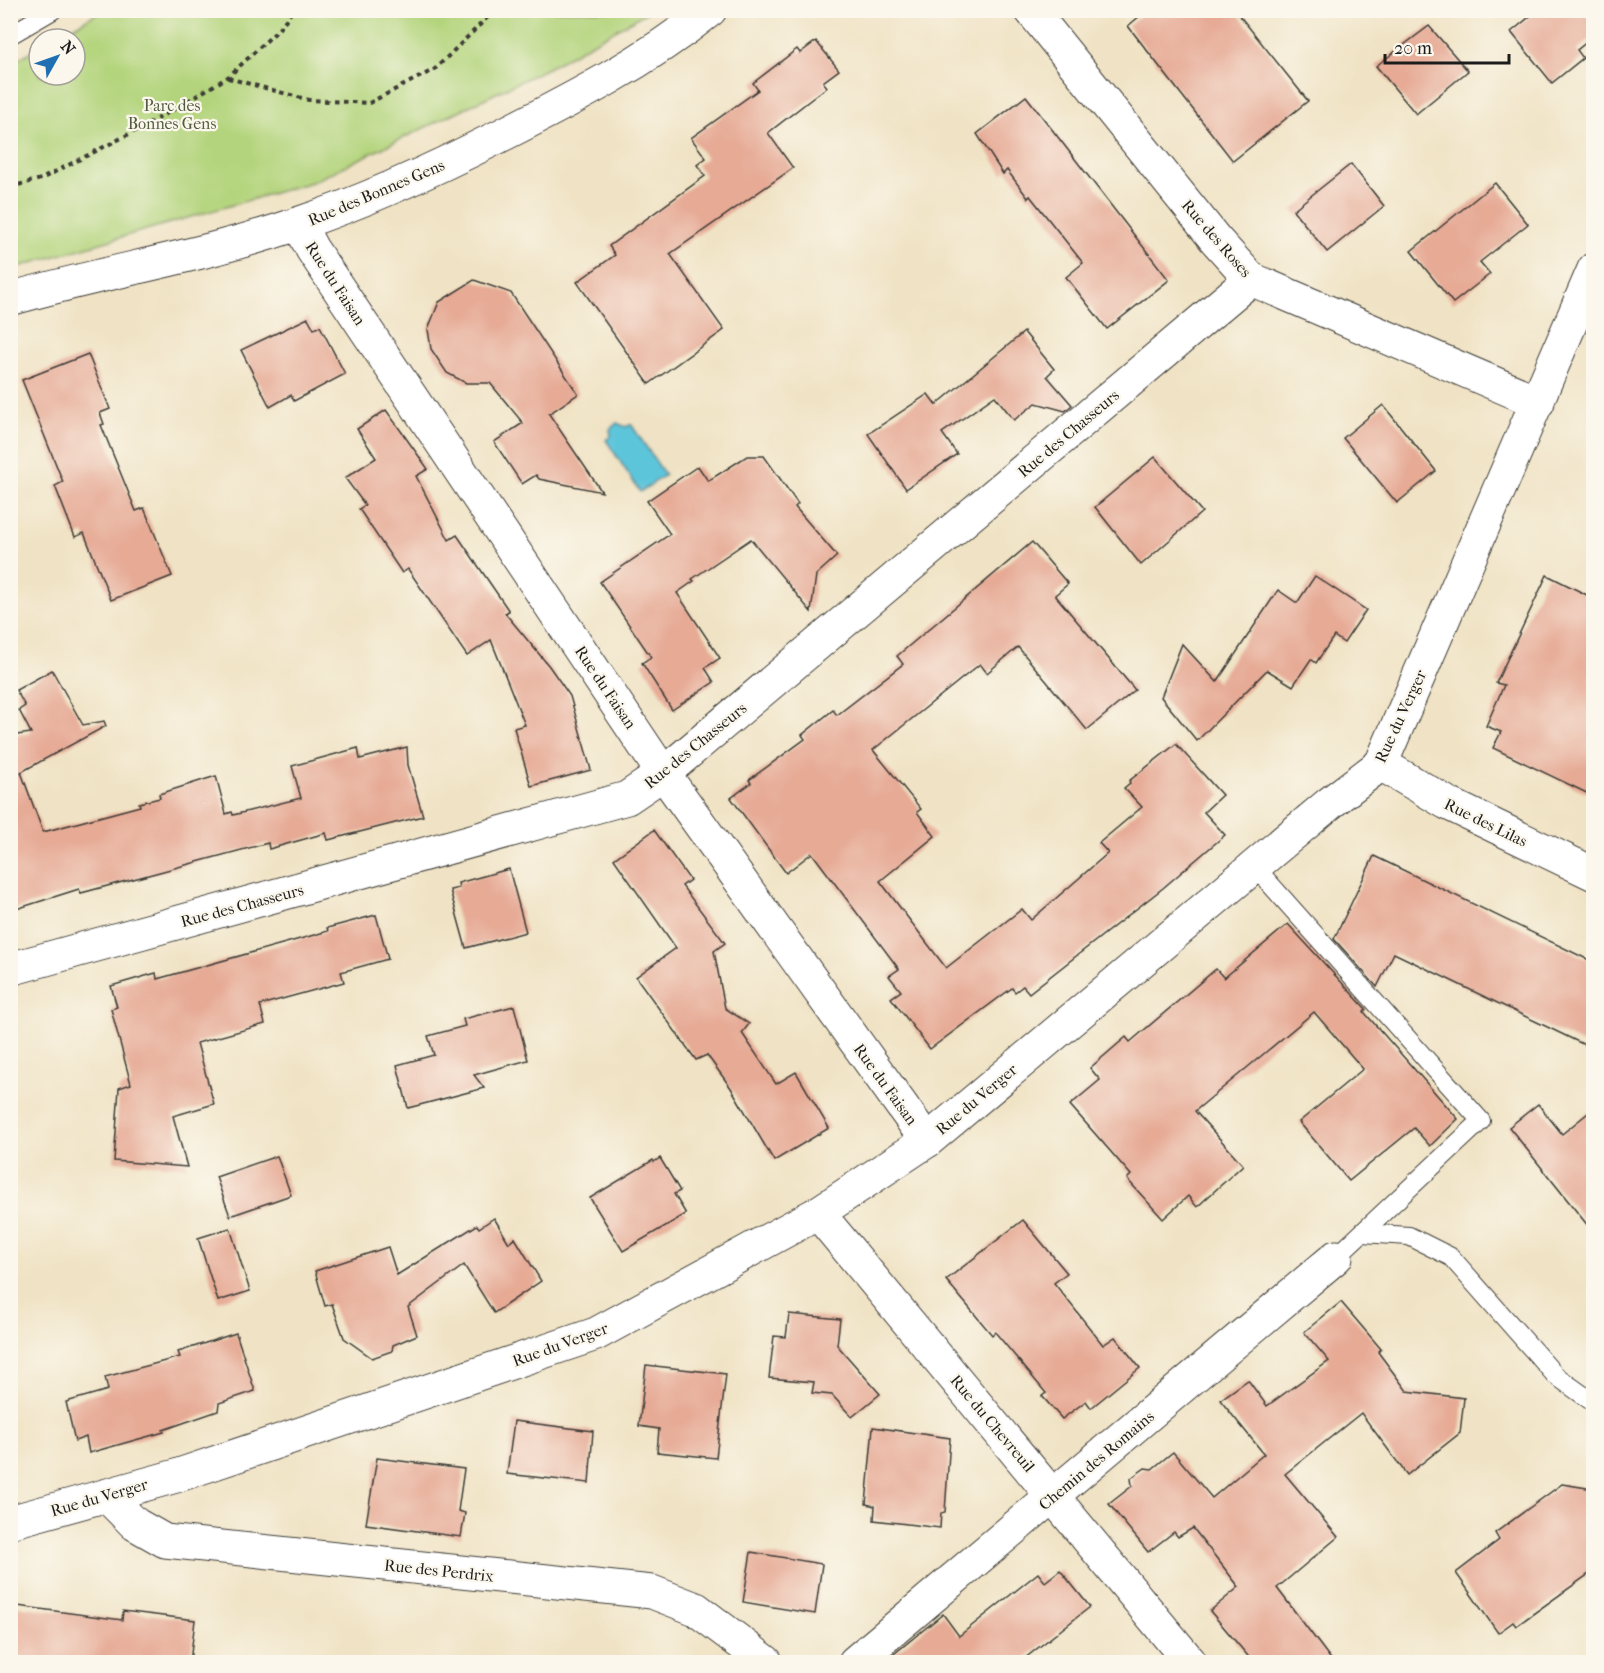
<svg xmlns="http://www.w3.org/2000/svg" width="1604" height="1673" font-family="'IM FELL French Canon',serif">
	<style>
		.green { fill: #b3d47c; stroke: #68784c; stroke-width: 1.5 }
		.water { fill: #5dc5da; stroke: #3c707b; stroke-width: 1.5 }
		.building { fill: #e6aa95 }
		.lines { fill: none; stroke-linecap: round; stroke-linejoin: round }
		.service-casing { stroke: #3c3a35; stroke-width: 20 }
		.minor-casing { stroke: #3c3a35; stroke-width: 35 }
		.path { stroke: #3c3a35; stroke-width: 4; stroke-dasharray: 4.5 4.5; stroke-linecap: butt }
		.service { stroke: #fff; stroke-width: 18 }
		.minor { stroke: #fff; stroke-width: 33 }
		.labels { text-anchor: middle; stroke-width: 4.5; stroke-linejoin: round; paint-order: stroke }
		.park-label { font-size: 16px; fill: #515c3e; stroke: #fbf7ec }
		.street-label { font-size: 16px; fill: #1c1c1c; stroke: #fbf7ec }
	</style>
	<rect width="100%" height="100%" fill="#fbf7ec"/>
	<filter id="ink" filterUnits="userSpaceOnUse"><feTurbulence type="fractalNoise" baseFrequency=".0167" numOctaves="2"/><feDisplacementMap in="SourceGraphic" scale="12" xChannelSelector="R" yChannelSelector="G"/><feConvolveMatrix kernelMatrix="1 2 1 2 8 2 1 2 1" color-interpolation-filters="sRGB"/></filter>
	<filter id="wash" filterUnits="userSpaceOnUse"><feTurbulence type="fractalNoise" baseFrequency=".008" numOctaves="4" result="noise"/><feDisplacementMap in="SourceGraphic" scale="24" xChannelSelector="R" yChannelSelector="G"/><feGaussianBlur stdDeviation="1.35" result="paint"/><feColorMatrix in="noise" values="0 0 0 0 0 0 0 0 0 0 0 0 0 0 0 0 0 1.4 0 .05"/><feComposite in="paint" operator="in"/></filter>
	<g filter="url(#wash)">
		<rect width="100%" height="100%" fill="#f0e3c5"/>
		<!-- green -->
		<path class="green" d="M101,11V10L649,11L550,67L312,182L11,269V63L39,47V75H75V39H52Z"/>
		<!-- water -->
		<path class="water" d="M617,423L626,427L631,424L665,475L640,492L606,440L611,436L610,429Z"/>
		<g id="blocks">
			<!-- building -->
			<g class="building">
				<path d="M1147,10H1235L1308,101L1233,161L1128,26Z"/>
				<path d="M1538,10H1593V37L1577,50L1583,58L1552,83L1511,32Z"/>
				<path d="M1429,26L1468,71L1416,114L1376,66Z"/>
				<path d="M816,41L839,70L823,82L827,87L768,133L793,168L670,254L724,330L649,384L577,282L615,255L609,246L705,176L697,165L706,158L691,138L758,90L753,83L797,49L800,53Z"/>
				<path d="M1026,96L1169,280L1107,329L1066,277L1083,263L1030,196L1028,198L1007,170L1003,174L977,134Z"/>
				<path d="M1351,164L1384,206L1327,252L1293,210Z"/>
				<path d="M1495,183L1528,224L1480,262L1490,274L1453,303L1411,251Z"/>
				<path d="M474,280L511,293L578,394L549,414L602,492L539,479L536,475L522,484L494,442L523,423L490,383H466L447,373L431,349L428,329L439,302Z"/>
				<path d="M308,318L314,329L320,326L345,374L294,401L291,395L270,407L241,350Z"/>
				<path d="M1024,332L1054,369L1047,376L1072,405L1065,411L1036,403L1014,420L995,396L942,433L957,454L906,489L868,434L928,394L936,405Z"/>
				<path d="M88,354L110,409L100,413L104,424L101,425L136,511L144,508L172,576L111,600L84,533L75,537L55,486L63,482L22,380Z"/>
				<path d="M1383,405L1436,471L1397,503L1343,438Z"/>
				<path d="M386,410L428,469L416,476L449,540L457,535L509,611L505,613L549,666L570,696L591,770L531,786L514,728L525,725L491,640L467,656L408,569L402,573L359,509L365,505L345,478L376,458L357,429Z"/>
				<path d="M747,456H764L798,504L795,507L837,556L816,575L811,612L751,539L692,579L694,581L677,593L720,658L705,668L714,682L672,710L642,663L651,657L600,582L670,534L647,501L698,466L708,481Z"/>
				<path d="M1155,457L1202,512L1141,565L1095,507Z"/>
				<path d="M1032,542L1068,584L1055,595L1135,690L1087,730L1018,647L987,673L980,664L873,750L921,809L917,812L935,836L880,881L946,968L1022,909L1031,920L1108,853L1099,843L1142,807L1124,788L1130,783L1129,781L1176,744L1222,795L1204,812L1225,835L1163,888L1029,993L1023,986L1015,992L1012,988L930,1049L891,998L901,991L889,976L899,969L812,853L786,873L731,798L751,783L749,780L805,739L802,735L833,710L837,715L903,664L897,656Z"/>
				<path d="M1547,575L1593,598V796L1493,748L1501,732L1486,726L1504,685L1496,683Z"/>
				<path d="M1315,576L1366,610L1344,643L1334,636L1316,663L1311,659L1293,686L1267,670L1197,741L1161,697L1182,644L1217,682L1278,590L1297,603Z"/>
				<path d="M52,670L83,725L104,721L106,726L21,772L43,832L140,806L139,803L160,798L159,794L216,776L226,814L232,812L233,815L301,798L292,766L358,748L360,759L407,747L408,765L423,816L328,840L326,833L269,849L268,843L81,893L79,889L10,911V736L31,733L19,710L25,706L16,690Z"/>
				<path d="M654,830L690,880L682,886L725,943L714,951L725,1008L749,1024L742,1033L776,1084L796,1072L829,1128L774,1161L731,1088L707,1055L696,1060L636,977L676,948L614,859Z"/>
				<path d="M1374,856L1593,962V1049L1394,953L1377,987L1334,939Z"/>
				<path d="M509,869L526,932L466,948L450,890L459,888L458,883Z"/>
				<path d="M376,915L388,959L341,972L344,982L260,1005L265,1024L197,1043L214,1104L173,1116L187,1167L114,1161L119,1088L131,1084L111,1009L117,1007L111,986L156,973L157,979L300,939L328,931L327,928Z"/>
				<path d="M1288,924L1366,1009L1364,1012L1458,1119L1430,1146L1414,1128L1349,1181L1299,1122L1363,1069L1314,1012L1195,1111L1243,1165L1197,1207L1188,1196L1163,1219L1127,1179L1131,1175L1070,1105L1100,1080L1090,1068L1126,1037L1130,1042L1216,969L1224,978Z"/>
				<path d="M514,1006L528,1060L474,1075L484,1088L408,1108L397,1065L434,1055L428,1036L465,1026L463,1019Z"/>
				<path d="M1538,1104L1562,1134L1593,1109V1232L1509,1127Z"/>
				<path d="M277,1156L291,1195L230,1216L216,1177Z"/>
				<path d="M660,1158L680,1191L674,1194L686,1214L623,1251L590,1198L653,1160L654,1162Z"/>
				<path d="M494,1218L509,1243L515,1238L541,1281L494,1313L464,1265L408,1307L417,1335L393,1345L392,1351L372,1358L344,1338L332,1304L325,1306L315,1271L388,1247L397,1275L477,1225L479,1228Z"/>
				<path d="M1023,1220L1067,1273L1054,1283L1103,1345L1115,1337L1140,1368L1091,1408L1086,1401L1062,1419L1042,1396L1046,1393L995,1332L992,1335L946,1280Z"/>
				<path d="M230,1228L250,1291L218,1301L198,1238Z"/>
				<path d="M1341,1302L1381,1349L1378,1352L1407,1391L1464,1398L1460,1433L1407,1475L1361,1413L1285,1474L1338,1537L1277,1588L1333,1662H1253L1210,1611L1239,1587L1193,1528L1178,1537L1174,1532L1148,1552L1109,1504L1132,1486L1131,1478L1145,1468L1152,1469L1173,1452L1212,1498L1264,1454L1220,1400L1248,1380L1267,1406L1329,1361L1304,1332Z"/>
				<path d="M789,1314L840,1319L837,1345L880,1394L852,1417L832,1395L812,1393L814,1382L769,1378L774,1336L786,1337Z"/>
				<path d="M236,1333L255,1391L219,1403L218,1411L163,1430L164,1432L89,1453L86,1437L75,1441L66,1402L108,1390L105,1377L180,1357L178,1352Z"/>
				<path d="M646,1365L726,1374L716,1458L657,1452L659,1429L639,1426Z"/>
				<path d="M514,1421L593,1431L589,1483L507,1474Z"/>
				<path d="M873,1427L950,1438L945,1512L941,1513L940,1528L874,1520L875,1506L866,1504Z"/>
				<path d="M377,1458L464,1469L458,1511L465,1513L461,1537L366,1524Z"/>
				<path d="M1562,1484L1593,1489V1571L1516,1626L1513,1622L1498,1633L1456,1573L1499,1540L1495,1533Z"/>
				<path d="M751,1552L822,1564L815,1614L743,1602Z"/>
				<path d="M1060,1570L1090,1607L1020,1662H884L943,1614L959,1636L1038,1573L1045,1582Z"/>
				<path d="M10,1605L122,1620L123,1611L195,1620L190,1662H47L10,1658Z"/>
			</g>
		</g>
	</g>
	<g filter="url(#ink)">
		<use href="#blocks" fill-opacity="0" stroke="#3c3a35" stroke-width="1.5"/>
		<g class="lines">
			<defs>
				<g id="service">
					<path d="M10,35L53,10"/>
					<path d="M1254,866L1481,1121L1336,1257"/>
					<path d="M1362,1233L1409,1236L1451,1257L1555,1375L1594,1403"/>
				</g>
				<g id="minor">
					<path d="M1031,10L1215,239L1251,279L1538,402"/>
					<path d="M299,224L312,249L656,763L927,1141"/>
					<path d="M10,299C106,271 206,256 300,223C369,200 435,169 500,136C573,99 645,62 710,10"/>
					<path d="M1381,764L1447,803L1594,874"/>
					<path d="M10,969L627,798L664,773L1251,279"/>
					<path d="M818,1213L1190,1662"/>
					<path d="M107,1496L135,1524L165,1541L652,1592L696,1609L766,1662"/>
					<path d="M10,1522L176,1476L596,1334L818,1213L927,1141L1330,803L1381,764L1594,269"/>
					<path d="M855,1662L1336,1257"/>
				</g>
			</defs>
			<!-- service casing -->
			<use href="#service" class="service-casing"/>
			<!-- minor casing -->
			<use href="#minor" class="minor-casing"/>
			<!-- path -->
			<g class="path">
				<path d="M228,78L309,100L369,103L435,69L495,10"/>
				<path d="M10,187L41,179L147,125L228,77L278,30L293,10"/>
			</g>
			<!-- service -->
			<use href="#service" class="service"/>
			<!-- minor -->
			<use href="#minor" class="minor"/>
		</g>
	</g>
	<g class="labels">
		<!-- park labels -->
		<g class="park-label">
			<text x="172" y="111">Parc des<tspan x="172" dy="18">Bonnes Gens</tspan></text>
		</g>
		<!-- street labels -->
		<g class="street-label">
			<text transform="translate(376 192) rotate(-23)" y="6">Rue des Bonnes Gens</text>
			<text transform="translate(1217 238) rotate(49)" y="6">Rue des Roses</text>
			<text transform="translate(336 283) rotate(57)" y="6">Rue du Faisan</text>
			<text transform="translate(1068 433) rotate(-40)" y="6">Rue des Chasseurs</text>
			<text transform="translate(606 687) rotate(56)" y="6">Rue du Faisan</text>
			<text transform="translate(1400 716) rotate(-65)" y="6">Rue du Verger</text>
			<text transform="translate(695 745) rotate(-39)" y="6">Rue des Chasseurs</text>
			<text transform="translate(1486 822) rotate(26)" y="6">Rue des Lilas</text>
			<text transform="translate(242 905) rotate(-15)" y="6">Rue des Chasseurs</text>
			<text transform="translate(886 1084) rotate(54)" y="6">Rue du Faisan</text>
			<text transform="translate(976 1099) rotate(-40)" y="6">Rue du Verger</text>
			<text transform="translate(560 1344) rotate(-20)" y="6">Rue du Verger</text>
			<text transform="translate(993 1423) rotate(50)" y="6">Rue du Chevreuil</text>
			<text transform="translate(1096 1460) rotate(-40)" y="6">Chemin des Romains</text>
			<text transform="translate(99 1497) rotate(-16)" y="6">Rue du Verger</text>
			<text transform="translate(439 1570) rotate(6)" y="6">Rue des Perdrix</text>
		</g>
	</g>
	<!-- margin -->
	<rect width="1604" height="1673" fill="none" stroke="#fbf7ec" stroke-width="36"/>
	<!-- north arrow -->
	<g transform="translate(57 57) rotate(50)"><circle r="28" fill="#fbf7ec" stroke="#a29f99" stroke-width="1.5"/>
	<path d="M0-4.5L10 22L0 15L-10 22Z" fill="#1f6fb2"/>
	<text y="-9" font-size="16" font-weight="bold" text-anchor="middle" fill="#1c1c1c">N</text>
	</g>
	<!-- scale -->
	<path d="M1385 54v9h124v-9" fill="none" stroke="#1c1c1c" stroke-width="3"/>
	<text x="1394" y="54" font-size="18" fill="#1c1c1c" stroke="#fbf7ec" stroke-width="4.5" paint-order="stroke">20 m</text>
</svg>
